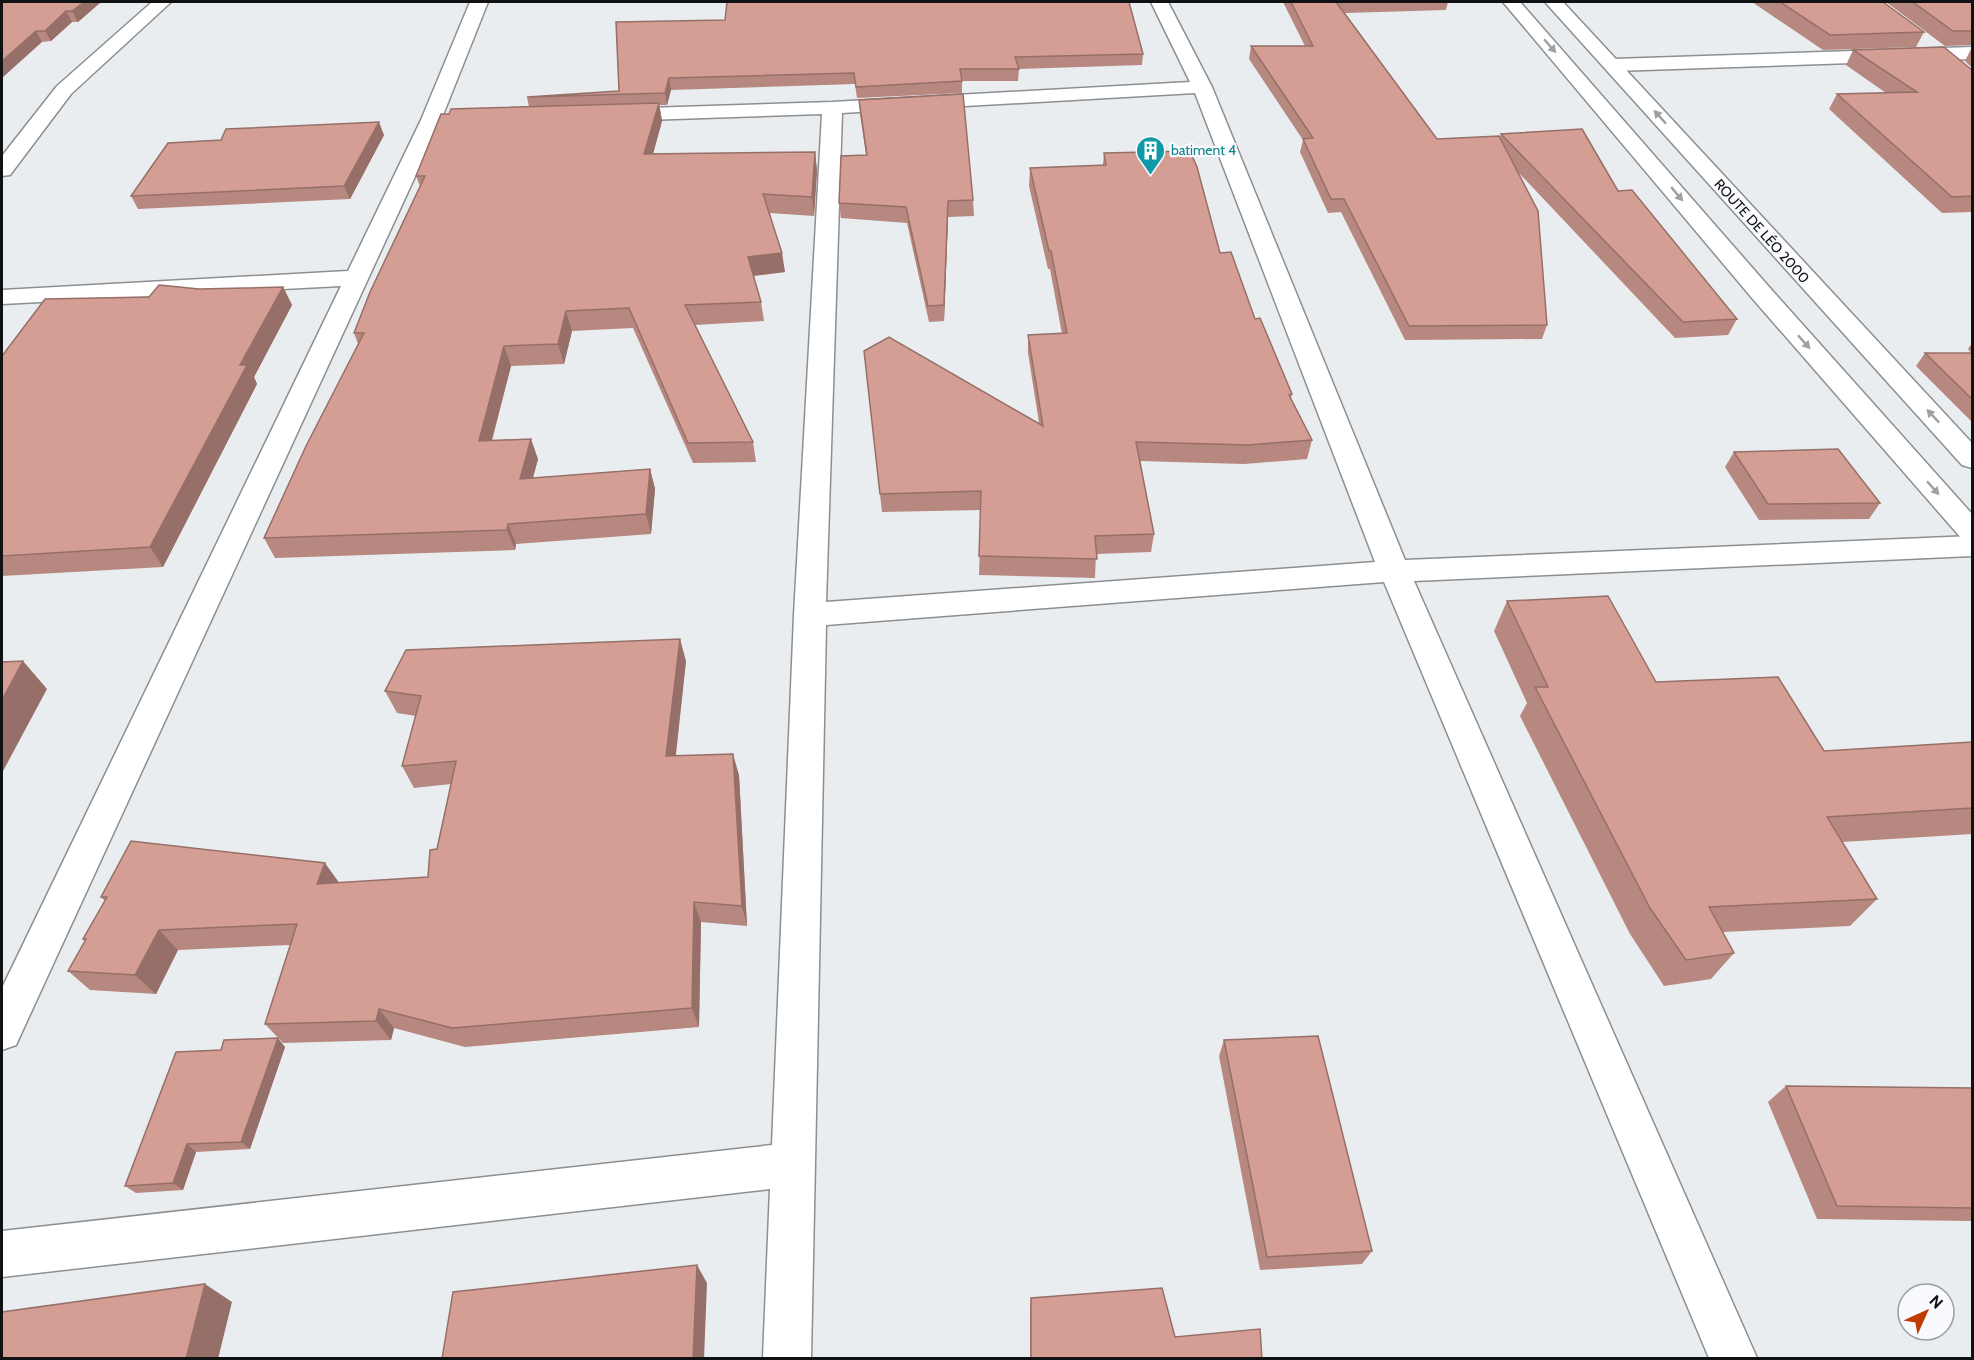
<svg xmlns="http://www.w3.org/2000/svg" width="1974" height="1360" font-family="Cabin,sans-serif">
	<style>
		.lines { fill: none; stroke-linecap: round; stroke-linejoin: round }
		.minor-casing { stroke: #8c8f91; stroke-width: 3 }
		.tertiary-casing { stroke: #8c8f91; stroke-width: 3 }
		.minor { fill: #fff; fill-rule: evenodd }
		.tertiary { fill: #fff; fill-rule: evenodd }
		.wall { fill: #b7887f }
		.shaded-wall { fill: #956f68 }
		.building { fill: #d59e94; stroke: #956f68; stroke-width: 1.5 }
		.oneway { fill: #9fa0a0 }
		.labels { text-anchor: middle; stroke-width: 4.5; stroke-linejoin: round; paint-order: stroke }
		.far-culture-label { font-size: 14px; fill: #0d838f; stroke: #f8fafd; text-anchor: start }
		.far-street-label { font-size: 14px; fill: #101112; stroke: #f8fafd }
	</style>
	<rect width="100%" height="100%" fill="#eaedf0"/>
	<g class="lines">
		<defs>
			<g id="minor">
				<path d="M152,2H171L71,94L10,175L2,176V156L57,86Z"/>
				<path d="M470,2H488L441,120L16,1045L2,1050V988L341,286L2,304V290L348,271L421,120Z"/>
				<path d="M1151,2H1168L1212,87L1405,560L1972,536V556L1414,581L1757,1358H1709L1384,582L826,625L811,1358H763L770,1189L2,1277V1231L772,1145L794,615L822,114L616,121L609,119L606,115L609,111L616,109L832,102L1190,82ZM1195,93L1375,562L826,602L842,113Z"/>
				<path d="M1972,47V59L1614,71L1607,69L1604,65L1607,61L1614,59Z"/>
			</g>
			<g id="tertiary">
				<path d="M1503,2H1520L1770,288L1972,514V542L1962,539L1752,298Z"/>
				<path d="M1545,2H1563L1972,443V468L1962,465Z"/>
			</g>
		</defs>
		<!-- minor casing -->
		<use href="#minor" class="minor-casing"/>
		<!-- tertiary casing -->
		<use href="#tertiary" class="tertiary-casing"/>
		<!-- minor -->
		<use href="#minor" class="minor"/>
		<!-- tertiary -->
		<use href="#tertiary" class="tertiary"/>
	</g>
	<!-- wall -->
	<g class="wall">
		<path d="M2,2H101L78,22H72L51,41L42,42Z"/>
		<path d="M1283,2H1448L1446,10L1345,13L1437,139L1500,137L1501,134L1618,191L1737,319L1728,335L1675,338L1518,172L1547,325L1542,339L1405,340L1341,212L1328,213L1300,152L1303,140L1249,59L1251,46H1305Z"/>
		<path d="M1752,2H1883L1924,32L1916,47L1823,50Z"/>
		<path d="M1886,2H1972V45L1945,46Z"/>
		<path d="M616,22L1143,54L1142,65L1019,69L1018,81H962V93L857,98L855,84L671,90L667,105H659L662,121L653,154L815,152L817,171L814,216L770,213L785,272L753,276L761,302L764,321L695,325L753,442L756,462L693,463L633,328L572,331L564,364L511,366L492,441L538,459L533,478L650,469L655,489L651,534L516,544L515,550L275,558L264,538L358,344L354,333L420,186L416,176L529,107L527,97L619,91Z"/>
		<path d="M1972,47V68L1965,61Z"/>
		<path d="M1853,50L1972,70V212L1942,213L1829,109L1837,94L1886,93L1846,65Z"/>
		<path d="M859,100L973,200L974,216L948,217L944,321L929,322L907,223L841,218L839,203L866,155L860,114Z"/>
		<path d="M384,135L350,199L138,209L131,196Z"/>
		<path d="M1104,153L1220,253L1255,319L1292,394L1291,398L1312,440L1307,459L1244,464L1140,461L1154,534L1151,552L1096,554L1095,578L979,575L981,510L882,512L864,351L1039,423L1028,353V335L1062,334L1050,269H1048L1029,186L1030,168L1103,165Z"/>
		<path d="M283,287L292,305L254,377L257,384L163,567L2,576V356L149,297L199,289Z"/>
		<path d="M1972,343V422L1916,366L1925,353H1971L1968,349Z"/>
		<path d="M1734,452L1880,503L1869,519L1759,520L1725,467Z"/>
		<path d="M1507,601L1656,682L1824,751L1972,742V834L1842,842L1877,899L1850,926L1723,932L1734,953L1711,979L1664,986L1630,934L1520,716L1527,703L1494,631Z"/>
		<path d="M686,661L676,755L739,775L747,926L701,922L699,1027L465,1047L394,1028L391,1040L283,1043L265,1024L290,945L178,950L156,994L90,990L68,971L85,941L83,939L105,901L101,897L428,877L437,849L451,784L414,788L402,766L416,716L397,713L385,691Z"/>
		<path d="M1224,1040L1372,1251L1362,1264L1260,1270L1219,1056Z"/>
		<path d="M285,1047L250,1149L196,1152L183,1190L136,1193L125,1186Z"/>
		<path d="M1786,1086L1972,1088V1221L1817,1219L1768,1102Z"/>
		<path d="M1031,1298L1175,1337L1262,1359H1030V1310Z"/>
	</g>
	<!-- shaded-wall -->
	<g class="shaded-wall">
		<path d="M84,2H101L78,22L72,11Z"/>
		<path d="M66,11L72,22L51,41L45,31Z"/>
		<path d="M36,31L42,42L2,78V61Z"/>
		<path d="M669,78L671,90L667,105L665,93Z"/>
		<path d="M659,103L662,121L648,172L644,154Z"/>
		<path d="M379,122L384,135L350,199L344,186Z"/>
		<path d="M815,152L817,171L814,216L812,197Z"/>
		<path d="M948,201V217L944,321V305Z"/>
		<path d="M782,253L785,272L751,276L748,257Z"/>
		<path d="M283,287L292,305L254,377L257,384L163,567L150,547L240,365Z"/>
		<path d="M566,311L572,331L564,364L558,344Z"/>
		<path d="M504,346L511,366L486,461L479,441Z"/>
		<path d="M531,439L538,459L527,499L520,479Z"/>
		<path d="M650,469L655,489L651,534L646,514Z"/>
		<path d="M508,524L516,544L515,550L507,530Z"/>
		<path d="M680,639L686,661L673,777L666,756Z"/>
		<path d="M23,661L47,689L2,773V700Z"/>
		<path d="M733,754L739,775L747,926L742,906Z"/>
		<path d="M325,863L340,884H317Z"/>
		<path d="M694,902L701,922L699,1027L692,1008Z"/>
		<path d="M159,930L178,950L156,994L135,975Z"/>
		<path d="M379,1009L394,1028L391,1040L376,1021Z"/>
		<path d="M278,1038L285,1047L250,1149L241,1142Z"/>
		<path d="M187,1144L196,1152L183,1190L173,1183Z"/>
		<path d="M697,1265L707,1283L704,1359H693Z"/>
		<path d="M205,1284L232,1302L218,1359H186Z"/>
	</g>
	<!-- building -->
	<g class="building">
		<path d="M2,2H84L72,11H66L45,31H36L2,61Z"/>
		<path d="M727,2H1129L1143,54L1015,57L1019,69H960L962,81L856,87L854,73L669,78L665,93L527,97L619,91L616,22L725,20Z"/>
		<path d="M1291,2H1336L1437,139L1499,136L1538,211L1547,325L1409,326L1344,199H1331L1303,139L1313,138L1251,46H1313Z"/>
		<path d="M1780,2H1883L1924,32L1830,35Z"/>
		<path d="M1913,2H1972V31H1953Z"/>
		<path d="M1944,47L1972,70V196L1952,197L1837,94L1917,92L1853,50Z"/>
		<path d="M963,94L973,200L948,201L944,305L928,306L906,207L839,203L841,156L867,155L859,100Z"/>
		<path d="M659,103L644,154L815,152L812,197L763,194L782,253L748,257L761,302L685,305L753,442L688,443L629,308L566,311L558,344L504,346L479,441L531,439L520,479L650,469L646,514L508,524L507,530L264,538L306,446L364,333H354L370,292L425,176H416L441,114H449L451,109Z"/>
		<path d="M379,122L344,186L131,196L168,143L221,140L226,129Z"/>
		<path d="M1582,129L1618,191L1632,190L1737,319L1683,322L1501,134Z"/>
		<path d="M1190,151L1197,167L1220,253L1231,252L1255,319L1260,318L1292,394L1289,395L1312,440L1248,445L1136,442L1154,534L1095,536L1097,559L979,556L981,491L880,494L864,351L889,337L1043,426L1028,335L1067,333L1051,251H1049L1030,168L1106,165L1104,153Z"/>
		<path d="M159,285L199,289L283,287L240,365H247L150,547L2,556V356L45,299L149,297Z"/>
		<path d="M1925,353H1972V399Z"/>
		<path d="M1838,449L1880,503L1768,504L1734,452Z"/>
		<path d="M1608,596L1656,682L1778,677L1824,751L1972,742V808L1827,817L1877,899L1709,907L1734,953L1686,960L1650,908L1535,687H1548L1507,601Z"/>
		<path d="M680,639L666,756L733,754L742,906L694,902L692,1008L452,1028L379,1009L376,1021L265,1024L297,924L159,930L135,975L68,971L86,939H83L107,897H101L131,841L325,863L317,884L428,877L430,850L437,849L456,761L402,766L421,696L385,691L406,650Z"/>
		<path d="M23,661L2,700V662Z"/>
		<path d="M1318,1036L1372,1251L1267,1257L1224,1040Z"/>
		<path d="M278,1038L241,1142L187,1144L173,1183L125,1186L176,1052L221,1050L224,1040Z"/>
		<path d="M1786,1086L1972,1088V1208L1837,1206Z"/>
		<path d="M697,1265L693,1359H442L453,1292Z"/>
		<path d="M205,1284L186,1359H2V1312Z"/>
		<path d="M1162,1288L1175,1337L1260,1329L1262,1359H1031V1298Z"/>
	</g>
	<!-- one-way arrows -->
	<defs><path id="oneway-solid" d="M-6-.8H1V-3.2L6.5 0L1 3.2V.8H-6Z" transform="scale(1.5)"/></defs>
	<g class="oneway">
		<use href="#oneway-solid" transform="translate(1550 46) rotate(49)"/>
		<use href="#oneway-solid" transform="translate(1660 117) rotate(-132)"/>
		<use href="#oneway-solid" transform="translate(1677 194) rotate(50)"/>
		<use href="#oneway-solid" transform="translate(1804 342) rotate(48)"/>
		<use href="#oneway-solid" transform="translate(1933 416) rotate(-133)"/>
		<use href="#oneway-solid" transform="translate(1933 488) rotate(48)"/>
	</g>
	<!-- icons -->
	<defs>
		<symbol id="building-pin" viewBox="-11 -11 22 30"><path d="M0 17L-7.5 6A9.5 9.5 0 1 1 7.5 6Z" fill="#0f9aa8" stroke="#f8fafd"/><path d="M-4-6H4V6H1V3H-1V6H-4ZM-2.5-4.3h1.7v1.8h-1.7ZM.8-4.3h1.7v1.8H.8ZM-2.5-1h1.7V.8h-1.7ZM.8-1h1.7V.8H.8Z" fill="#fff"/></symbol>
	</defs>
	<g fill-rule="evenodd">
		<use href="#building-pin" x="1134" y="134" width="33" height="45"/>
	</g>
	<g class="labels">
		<!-- far-culture labels -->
		<g class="far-culture-label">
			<text x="1171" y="155">batiment 4</text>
		</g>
		<!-- far-street labels -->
		<g class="far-street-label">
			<text transform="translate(1762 231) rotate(48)" y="5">ROUTE DE LÉO 2000</text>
		</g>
	</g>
	<!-- border -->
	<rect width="1974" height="1360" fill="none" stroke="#101112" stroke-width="6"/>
	<!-- north arrow -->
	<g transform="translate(1926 1312) rotate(45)"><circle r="28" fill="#f8fafd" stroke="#9b9d9f" stroke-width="1.5"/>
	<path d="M0-4.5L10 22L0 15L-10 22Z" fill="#c13a00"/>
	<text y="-9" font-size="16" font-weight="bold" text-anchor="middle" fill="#101112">N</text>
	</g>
</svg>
